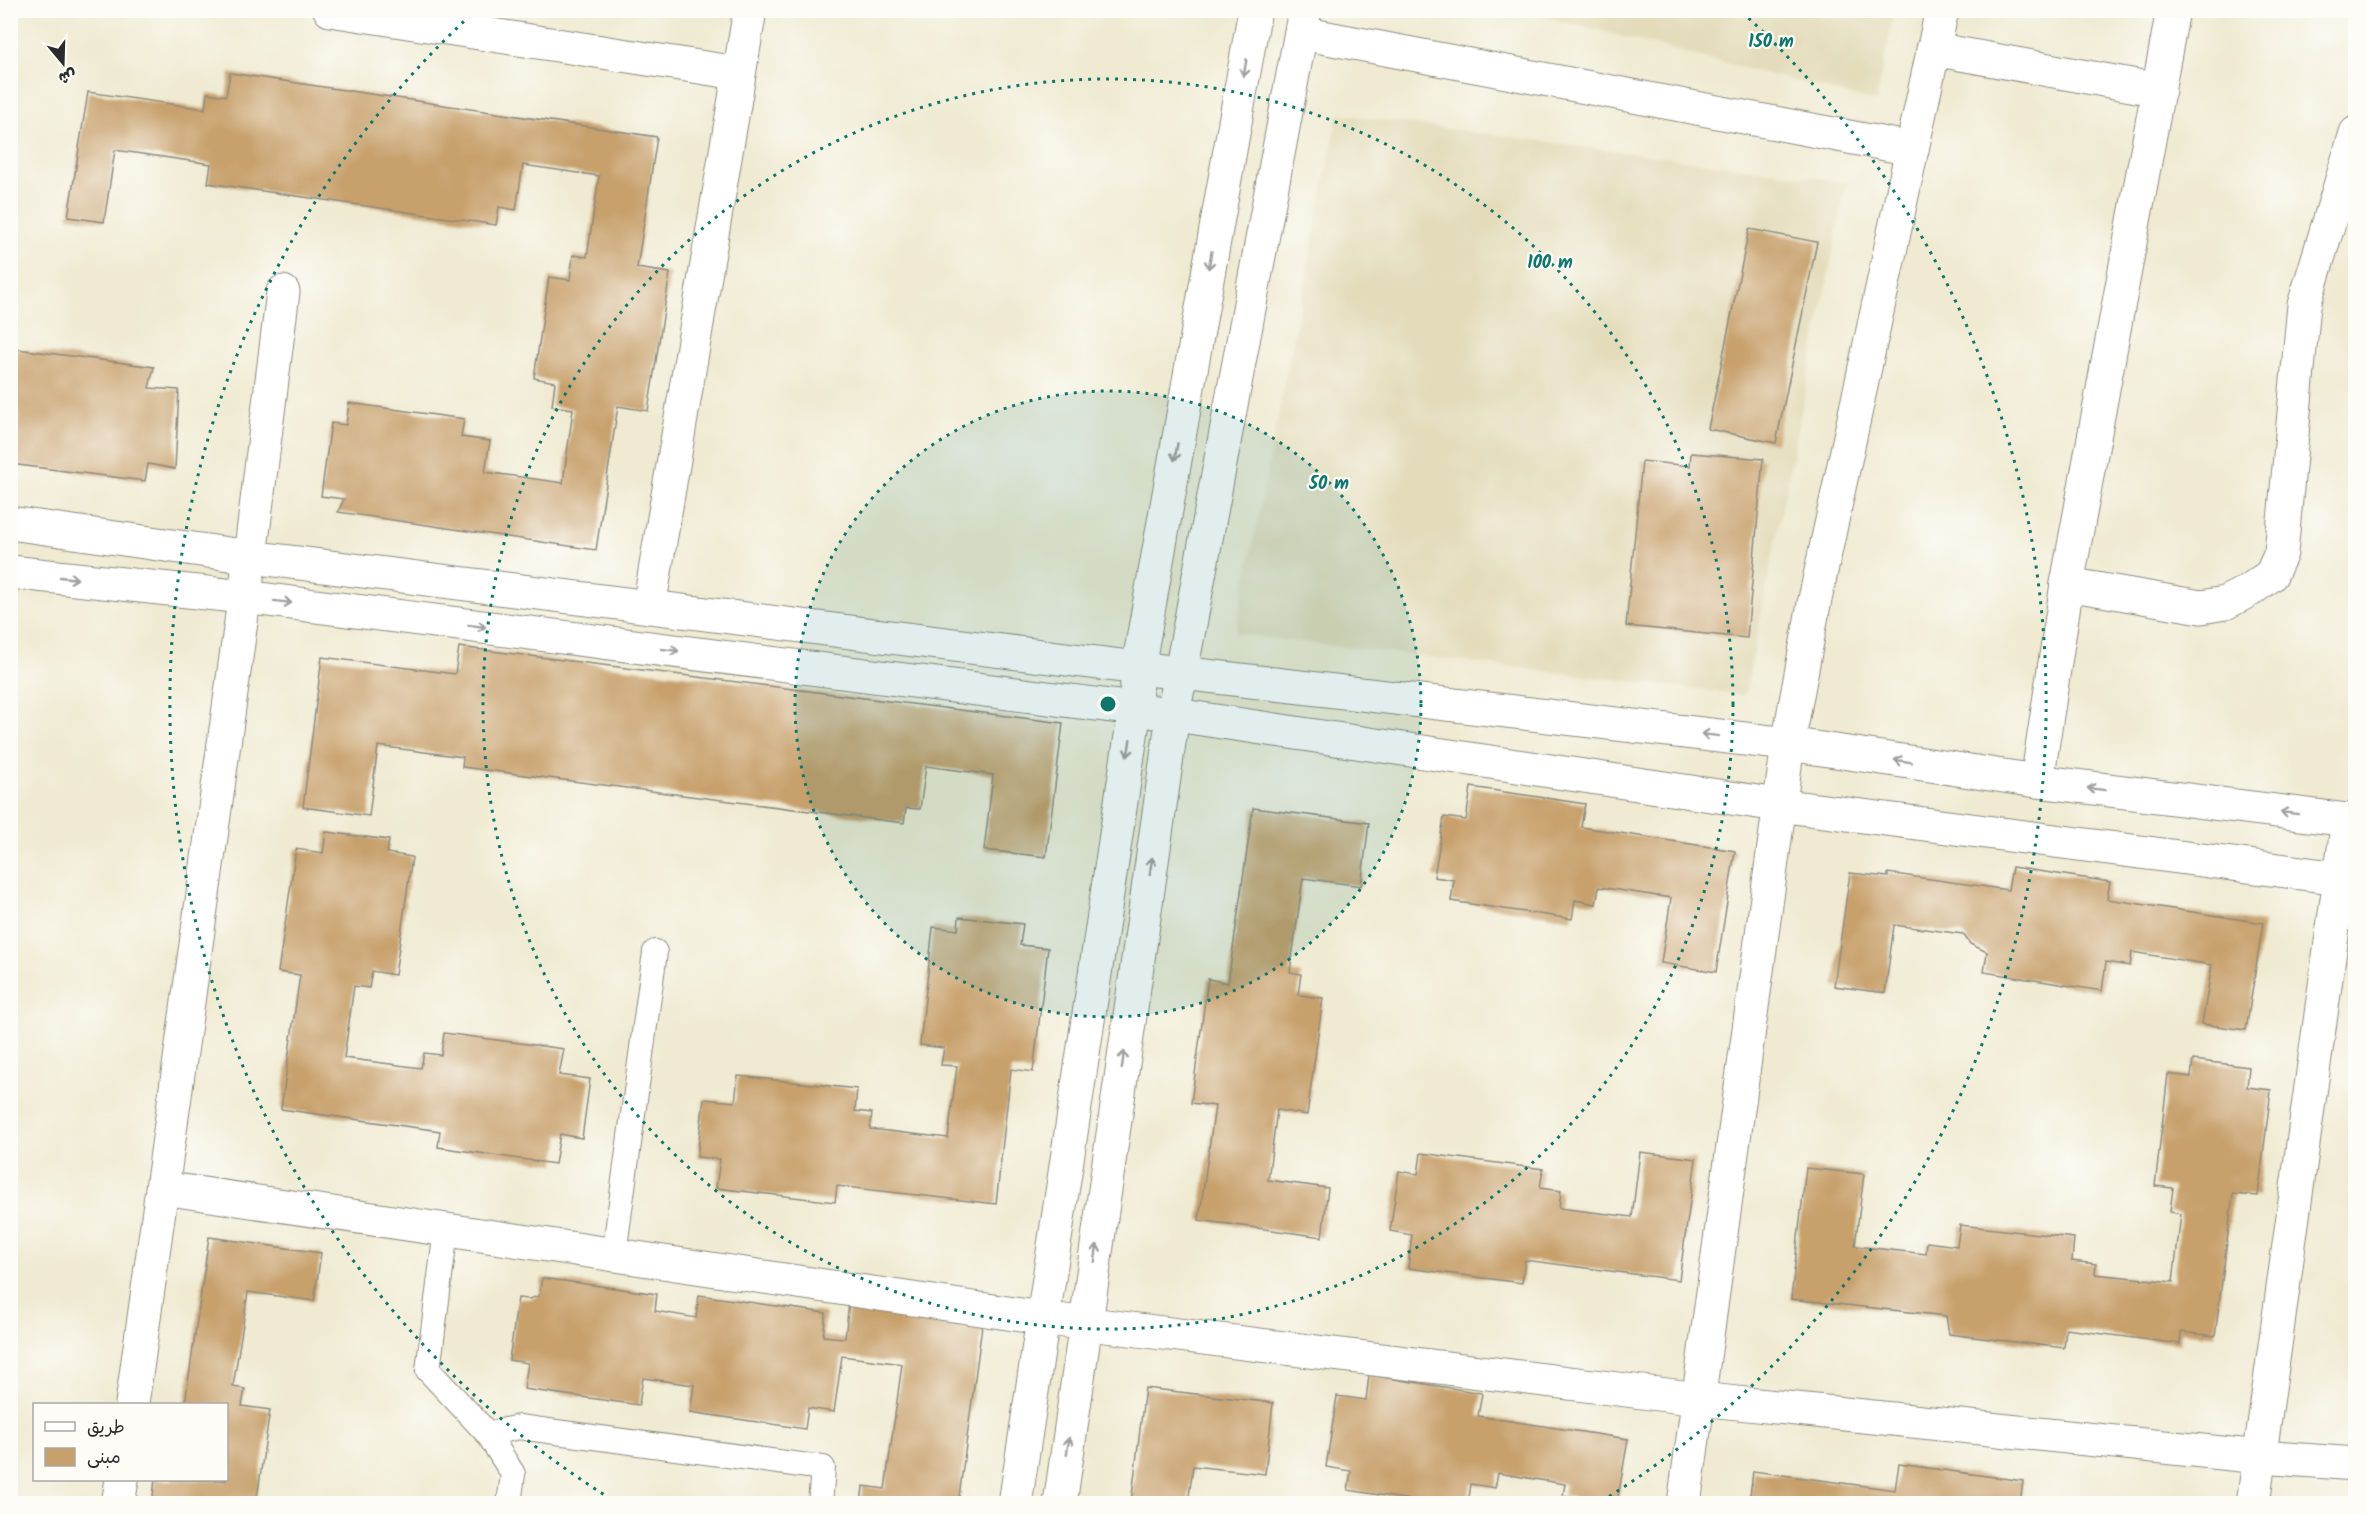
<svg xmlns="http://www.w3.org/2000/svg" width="2366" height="1514" font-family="Kalam,'Playpen Sans Arabic',sans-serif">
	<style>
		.built { fill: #e3dbba }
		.building { fill: #c7a06c }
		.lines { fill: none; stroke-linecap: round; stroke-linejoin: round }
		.lane-casing { stroke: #8d8a7e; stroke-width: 26 }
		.street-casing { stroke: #8d8a7e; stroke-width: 35 }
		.lane { stroke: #fff; stroke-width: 24 }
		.street { stroke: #fff; stroke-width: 33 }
		.oneway { stroke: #a0a0a0 }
		.ring { fill: none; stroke: #0f766e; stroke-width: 3; stroke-dasharray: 3 6 }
		.centre { fill: #0f766e; stroke: #fdfcf7; stroke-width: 3 }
		.ring-label { font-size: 18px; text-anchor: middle; font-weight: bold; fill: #0f766e; stroke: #fdfcf7; stroke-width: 4.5; stroke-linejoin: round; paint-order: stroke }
	</style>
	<rect width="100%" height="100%" fill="#fdfcf7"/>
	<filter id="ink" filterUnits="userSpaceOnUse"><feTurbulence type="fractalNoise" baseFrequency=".0167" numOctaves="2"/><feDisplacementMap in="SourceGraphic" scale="12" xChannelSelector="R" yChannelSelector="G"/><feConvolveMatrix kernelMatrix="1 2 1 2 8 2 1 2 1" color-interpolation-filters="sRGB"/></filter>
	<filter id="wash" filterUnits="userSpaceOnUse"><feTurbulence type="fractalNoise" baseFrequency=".008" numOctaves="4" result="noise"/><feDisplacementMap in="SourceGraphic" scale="24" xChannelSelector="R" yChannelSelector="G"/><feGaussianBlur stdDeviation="1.35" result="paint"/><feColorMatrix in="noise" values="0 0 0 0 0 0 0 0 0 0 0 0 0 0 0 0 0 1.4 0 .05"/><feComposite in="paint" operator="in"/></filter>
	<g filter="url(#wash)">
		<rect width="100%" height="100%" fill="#efead1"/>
		<!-- built -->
		<g class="built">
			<path d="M1523,11H1894L1876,102Z"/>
			<path d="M1338,114L1847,182L1745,695L1235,634Z"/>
		</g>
		<g id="blocks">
			<!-- building -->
			<g class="building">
				<path d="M230,73L657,137L637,268L670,273L648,411L618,406L596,550L338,512L344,499L321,496L331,423L346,425L349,403L464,419L461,437L490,441L485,472L563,483L573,409L552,406L555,382L534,378L549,277L570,280L573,255L587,257L599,176L523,165L516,210L499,207L496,225L208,183L211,164L115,150L104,222L68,217L88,92L205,109L207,93L226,96Z"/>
				<path d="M1749,229L1817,242L1776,443L1708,429Z"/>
				<path d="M10,348L154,367L149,388L179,390L175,469L148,464L145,481L10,464Z"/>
				<path d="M1691,453L1763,459L1747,638L1626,626L1642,461L1690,466Z"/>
				<path d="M459,647L1063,723L1046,857L984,850L993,775L926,766L920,809L906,808L904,823L462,767L463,757L378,746L369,816L303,807L322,657L455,674Z"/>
				<path d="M1471,787L1585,804L1581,827L1735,851L1716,972L1661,963L1671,898L1599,887L1596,904L1575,900L1572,919L1451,901L1454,880L1434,877L1444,817L1466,820Z"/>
				<path d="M1253,808L1369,823L1361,886L1303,878L1290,972L1301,974L1298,995L1323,998L1307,1115L1277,1110L1268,1180L1328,1188L1322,1237L1199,1220L1215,1106L1191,1103L1208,979L1228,983Z"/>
				<path d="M326,832L389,840L387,853L412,857L395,975L372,971L369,988L354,986L344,1058L421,1068L424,1053L441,1055L444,1033L564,1049L559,1075L590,1079L582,1138L560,1134L555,1164L438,1147L440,1131L281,1109L300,975L278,972L296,849L323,853Z"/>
				<path d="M2012,867L2110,882L2107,899L2263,923L2246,1030L2202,1024L2212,965L2132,952L2130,966L2106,962L2102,991L1984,972L1987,952L1970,944L1963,934L1894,925L1885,993L1834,986L1850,873L1888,877V873L2008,890Z"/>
				<path d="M959,917L1023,924L1020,945L1048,948L1033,1072L1011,1069L996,1204L837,1186L835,1202L716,1188L720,1159L697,1157L704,1099L735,1102L738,1076L857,1089L855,1111L872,1113L870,1129L948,1138L957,1066L941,1065L944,1048L920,1045L933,927L958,930Z"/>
				<path d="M2193,1060L2249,1067L2247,1087L2271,1090L2258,1196L2233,1194L2215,1336L2181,1332L2180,1344L2066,1329L2064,1348L1949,1334L1946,1316L1791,1299L1806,1168L1864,1174L1855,1246L1926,1254L1927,1242L1957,1246L1960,1225L2074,1238L2072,1261L2096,1264L2095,1274L2173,1282L2181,1214L2170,1212L2173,1188L2155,1186L2168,1074L2191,1077Z"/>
				<path d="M1640,1152L1696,1159L1679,1280L1525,1260L1522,1283L1408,1268L1412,1235L1390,1231L1399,1171L1418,1174L1421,1153L1543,1169L1540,1188L1561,1191L1559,1208L1632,1217Z"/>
				<path d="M209,1237L321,1253L314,1301L248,1292L233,1387L245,1389L242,1406L270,1410L256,1504H152L155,1480H226V1404H185Z"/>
				<path d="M542,1278L657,1294L655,1311L696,1318L699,1295L826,1313L823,1336L845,1338L849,1302L983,1319L958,1504H861L863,1486L885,1489L902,1364L842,1356L834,1412L808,1408L805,1429L690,1412L694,1385L643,1378L639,1405L524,1389L528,1363L509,1360L518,1298L529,1299L539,1296Z"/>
				<path d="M1369,1375L1482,1393L1478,1416L1628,1439L1617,1504H1574L1575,1497L1563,1495L1565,1484L1498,1473L1495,1488L1471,1484L1468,1504H1436L1348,1490L1351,1471L1326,1467L1337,1396L1366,1400Z"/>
				<path d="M1145,1388L1273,1403L1265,1474L1193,1466L1188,1504H1131Z"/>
				<path d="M1899,1464L2023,1481L2020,1504H1749L1753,1471L1895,1490Z"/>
			</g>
		</g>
	</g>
	<g filter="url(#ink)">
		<use href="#blocks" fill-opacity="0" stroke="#8d8a7e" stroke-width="1.5"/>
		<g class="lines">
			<defs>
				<g id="lane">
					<path d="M446,1230L428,1370L488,1434L513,1474L509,1504"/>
					<path d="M614,1254L655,952"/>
					<path d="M488,1434L519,1427L823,1468L820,1504"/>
				</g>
				<g id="street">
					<path d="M330,10L738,73"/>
					<path d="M1301,33L1912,149"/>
					<path d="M1933,49L2159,90"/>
					<path d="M10,523L250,557L1138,668L1788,744L2037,781L2356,821"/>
					<path d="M10,572L244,597L1135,709L1778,805L2340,878"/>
					<path d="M2067,584L2201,607L2225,603L2250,590L2271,575L2281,553L2304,305L2356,133"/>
					<path d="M649,607L750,10"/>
					<path d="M2037,781L2067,584L2173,10"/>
					<path d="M163,1188L1041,1318L1699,1399L2260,1457L2356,1464"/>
					<path d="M132,1404L250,557L283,292"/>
					<path d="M118,1504L122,1480"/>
					<path d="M1015,1504L1135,709L1138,668L1255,10"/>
					<path d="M1060,1504L1173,715L1305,10"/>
					<path d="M1684,1504L1788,744L1814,604L1942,10"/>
					<path d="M2253,1504L2348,820"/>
				</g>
			</defs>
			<!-- lane casing -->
			<use href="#lane" class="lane-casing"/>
			<!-- street casing -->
			<use href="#street" class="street-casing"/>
			<!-- lane -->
			<use href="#lane" class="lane"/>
			<!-- street -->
			<use href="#street" class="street"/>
		</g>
		<!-- one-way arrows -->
		<defs><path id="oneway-shaft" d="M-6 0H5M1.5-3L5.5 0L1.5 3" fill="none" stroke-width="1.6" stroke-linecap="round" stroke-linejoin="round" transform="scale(1.5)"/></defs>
		<g class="oneway">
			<use href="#oneway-shaft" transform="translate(1245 68) rotate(100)"/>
			<use href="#oneway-shaft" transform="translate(1210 260) rotate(100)"/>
			<use href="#oneway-shaft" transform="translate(1176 452) rotate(100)"/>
			<use href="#oneway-shaft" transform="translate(69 578) rotate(6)"/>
			<use href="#oneway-shaft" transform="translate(283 602) rotate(7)"/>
			<use href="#oneway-shaft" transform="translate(477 626) rotate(7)"/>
			<use href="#oneway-shaft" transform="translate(670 650) rotate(7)"/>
			<use href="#oneway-shaft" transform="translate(1710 735) rotate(-173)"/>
			<use href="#oneway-shaft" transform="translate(1129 748) rotate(99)"/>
			<use href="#oneway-shaft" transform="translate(1903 761) rotate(-171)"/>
			<use href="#oneway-shaft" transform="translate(2096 789) rotate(-173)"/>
			<use href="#oneway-shaft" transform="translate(2289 813) rotate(-173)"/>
			<use href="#oneway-shaft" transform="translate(1151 866) rotate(-82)"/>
			<use href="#oneway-shaft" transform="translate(1123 1060) rotate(-82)"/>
			<use href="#oneway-shaft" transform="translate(1096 1253) rotate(-82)"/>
			<use href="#oneway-shaft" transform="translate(1068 1446) rotate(-82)"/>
		</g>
	</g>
	<!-- distance rings -->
	<circle cx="1108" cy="704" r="313" fill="#0f766e" fill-opacity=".12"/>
	<g class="ring">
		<circle cx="1108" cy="704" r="313"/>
		<circle cx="1108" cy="704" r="625"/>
		<path d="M611 1499A938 938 0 0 1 474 12M1742 12A938 938 0 0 1 1605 1499"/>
	</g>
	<circle cx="1108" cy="704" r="9" class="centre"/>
	<g class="ring-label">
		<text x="1771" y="47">150 m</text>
		<text x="1550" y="268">100 m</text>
		<text x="1329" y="489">50 m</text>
	</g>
	<!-- margin -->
	<rect width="2366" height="1514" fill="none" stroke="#fdfcf7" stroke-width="36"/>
	<!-- legend -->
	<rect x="33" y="1403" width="195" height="78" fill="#fdfcf7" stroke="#a9a8a5" stroke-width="1.5"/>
	<rect x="45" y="1422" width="30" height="9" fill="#ffffff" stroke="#a9a8a5" stroke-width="1.5"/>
	<text x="87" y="1433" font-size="18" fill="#2b2b2b">طريق</text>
	<rect x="45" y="1448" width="30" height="18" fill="#c7a06c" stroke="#a9a8a5" stroke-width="1.5"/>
	<text x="87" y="1463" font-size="18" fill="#2b2b2b">مبنى</text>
	<!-- north arrow -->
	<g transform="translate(63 63) rotate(161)" stroke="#fdfcf7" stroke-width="4.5" paint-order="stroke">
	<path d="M0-4.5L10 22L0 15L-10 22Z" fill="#2b2b2b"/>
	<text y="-9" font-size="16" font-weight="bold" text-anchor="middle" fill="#2b2b2b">ش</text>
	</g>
</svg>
